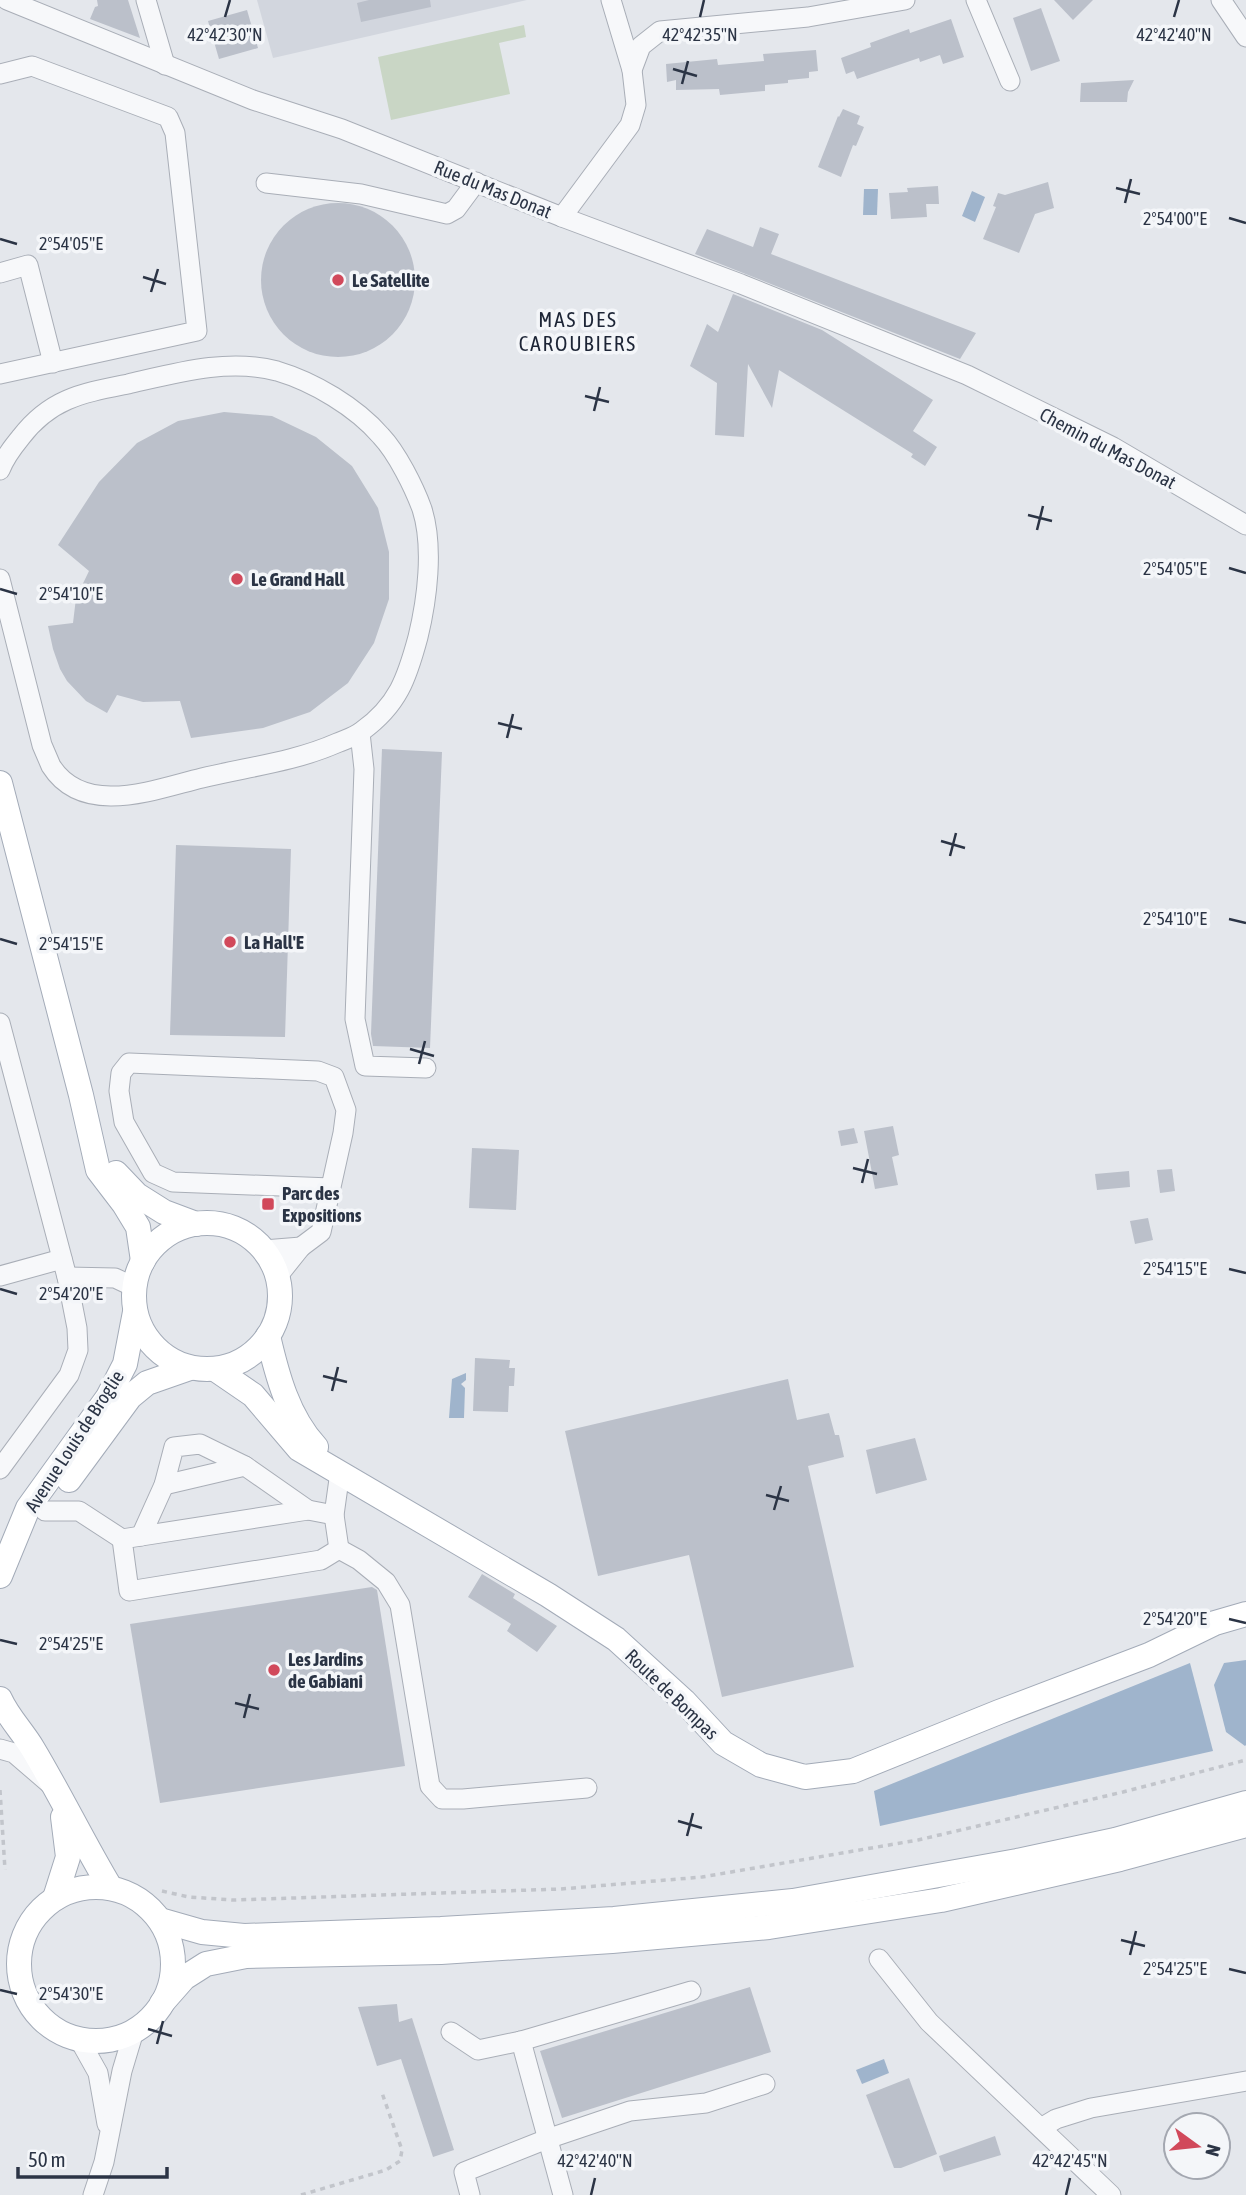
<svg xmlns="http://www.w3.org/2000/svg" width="1246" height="2195" font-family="'Asap Condensed',sans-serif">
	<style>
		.built { fill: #d2d6de }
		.green { fill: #c9d6c5 }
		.water { fill: #9fb4cc }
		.building { fill: #bbc0ca }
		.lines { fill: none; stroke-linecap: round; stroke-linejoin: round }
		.minor-casing { stroke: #a9aeb7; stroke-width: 21 }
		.major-casing { stroke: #a3abb8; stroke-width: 26 }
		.path { stroke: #c2c5cb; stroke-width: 3.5; stroke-dasharray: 5 5; stroke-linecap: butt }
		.minor { stroke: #f7f8fa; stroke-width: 19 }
		.major { stroke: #fff; stroke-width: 24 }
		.ticks { fill: none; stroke: #2b3445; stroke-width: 2.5 }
		.poi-dot { fill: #d1495b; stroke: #f4f6f9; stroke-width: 2.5 }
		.labels { text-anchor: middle; stroke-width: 7; stroke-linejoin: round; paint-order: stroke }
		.street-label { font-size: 19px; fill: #2b3445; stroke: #f4f6f9 }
		.poi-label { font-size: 19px; font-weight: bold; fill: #2b3445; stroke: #f4f6f9; text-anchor: start }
		.neighbourhood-label { font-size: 21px; letter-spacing: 2px; fill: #1d2536; stroke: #f4f6f9 }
		.ticks-label { font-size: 18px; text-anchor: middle; fill: #2b3445; stroke: #f4f6f9; stroke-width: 7; stroke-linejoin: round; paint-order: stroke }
	</style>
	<rect width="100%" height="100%" fill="#e4e7ec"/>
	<!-- built -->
	<path class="built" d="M257,0H527L273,58Z"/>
	<!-- green -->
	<path class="green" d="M524,25L526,37L499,43L510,94L391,120L378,57Z"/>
	<!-- water -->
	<g class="water">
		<path d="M864,189H878L877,215H863Z"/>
		<path d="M972,191L985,197L975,222L962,216Z"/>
		<path d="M466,1373V1380L461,1384L465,1388L464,1418H449L452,1379Z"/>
		<path d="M1246,1660V1745L1245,1746L1226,1732L1214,1685L1224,1663Z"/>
		<path d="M1190,1663L1213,1751L880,1826L874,1791Z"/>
		<path d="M884,2059L889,2073L862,2084L856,2070Z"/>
	</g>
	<!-- building -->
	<g class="building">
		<path d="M97,0H128L140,38L90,19L95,7L98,6Z"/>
		<path d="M369,0H430L431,7L361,22L357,3Z"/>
		<path d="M1054,0H1093L1073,20Z"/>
		<path d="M1041,8L1060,61L1031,71L1013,18Z"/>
		<path d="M247,10L258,48L219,59L208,21Z"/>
		<path d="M951,19L964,57L943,64L940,55L920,62L919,58L857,79L854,71L846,74L841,58L871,47L870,43L909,29L910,33Z"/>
		<path d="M816,50L818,71L809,72V78L788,80V83L765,85V91L720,95L719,89L676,90V80L667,82L666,64L717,59L718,65L764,61L763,54Z"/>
		<path d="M1134,80L1128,92L1127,102H1080L1081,83Z"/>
		<path d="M843,109L860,116L857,124L864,127L856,146L853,145L841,177L818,167L838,116L839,117Z"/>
		<path d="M1048,182L1054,208L1035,214L1019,253L983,239L996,207L993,206L998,193L1005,195Z"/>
		<path d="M938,186L939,204H926L927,217L891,219L889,193L908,192L907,188Z"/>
		<circle cx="338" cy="280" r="77"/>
		<path d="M760,227L779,234L771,254L976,333L960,359L695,254L707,229L753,247Z"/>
		<path d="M733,294L822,330L933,400L913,431L937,447L925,466L911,457L913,454L779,370L772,408L748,364L744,437L715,435L717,383L690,366L707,324L718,332Z"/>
		<path d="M224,412L272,416L316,437L352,466L378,508L389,552V599L374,643L348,683L310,712L263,728L191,738L180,701L143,702L117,695L107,713L86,701L67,681L60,669L53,649L48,626L73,623L76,598L89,571L58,545L99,482L137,443L178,421Z"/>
		<path d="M382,749L442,752L430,1048L373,1046L371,1034Z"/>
		<path d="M176,845L291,849L285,1037L170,1035Z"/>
		<path d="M893,1126L899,1155L892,1157L898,1185L875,1189L864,1131Z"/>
		<path d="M854,1128L858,1143L841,1146L838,1131Z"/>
		<path d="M472,1148L519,1150L516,1210L469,1208Z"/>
		<path d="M1172,1169L1175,1191L1160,1193L1157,1170Z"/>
		<path d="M1129,1171L1130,1187L1097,1190L1095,1174Z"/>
		<path d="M1148,1218L1153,1240L1135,1244L1130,1221Z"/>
		<path d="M475,1358L510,1360L509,1368H515L514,1386H509L508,1412L473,1411Z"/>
		<path d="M788,1379L797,1420L829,1413L835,1435H839L844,1457L808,1466L854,1667L722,1697L689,1555L598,1576L565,1431Z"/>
		<path d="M915,1438L927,1480L876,1494L866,1450Z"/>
		<path d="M482,1574L515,1594L513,1598L557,1626L537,1652L507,1631L511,1624L468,1597Z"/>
		<path d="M372,1587L377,1590L405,1766L160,1803L130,1624Z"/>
		<path d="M750,1987L771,2052L562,2118L540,2051Z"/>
		<path d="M397,2004L399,2022L412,2018L454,2150L433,2157L401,2059L377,2066L358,2007Z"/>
		<path d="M909,2078L937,2154L901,2168H894L866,2095Z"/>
		<path d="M995,2136L1001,2155L944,2172L939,2156Z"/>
	</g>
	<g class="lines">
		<defs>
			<g id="minor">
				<path d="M7,0L253,100L342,129L562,217L741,284L967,375L1113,447L1246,525"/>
				<path d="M146,0L165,65"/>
				<path d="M976,0L1010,81"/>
				<path d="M1221,0L1246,37"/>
				<path d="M632,70L641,46L660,31L808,17L905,0"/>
				<path d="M0,74L32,66L168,117L175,133L197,331L0,374"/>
				<path d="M266,183L361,194L447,214L456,209L476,182"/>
				<path d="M562,217L630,125L636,105L632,70L611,0"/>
				<path d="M0,273L28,265L53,363"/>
				<path d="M0,470C5,457 12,448 21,437C51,398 83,393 128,384C176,373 228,358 277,371C314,382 356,407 381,436C397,453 414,487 422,509C434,547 427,600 418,637C407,678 398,705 362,731C355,737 346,739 337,743C294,762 247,767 202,778C156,789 84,818 51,766C48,759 45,752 42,745L0,579"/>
				<path d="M360,733L364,769L355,1019L365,1066L426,1068"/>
				<path d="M0,1023L67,1277L77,1328L78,1350L69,1375L0,1469"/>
				<path d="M301,1247L321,1232L343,1133L346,1110L334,1077L318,1071L129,1063L121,1073L119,1091L124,1122L153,1173L173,1182L331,1188"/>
				<path d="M264,1250L301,1247L277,1277"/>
				<path d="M0,1276L62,1259"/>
				<path d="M67,1277L115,1278L134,1287"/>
				<path d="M164,1485L245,1466L308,1510"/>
				<path d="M45,1511H79L122,1539"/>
				<path d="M334,1515L308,1510L122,1539L129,1591L321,1560L339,1549"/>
				<path d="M141,1536L164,1485L174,1447L200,1444L245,1466"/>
				<path d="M339,1549L359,1560L386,1582L400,1605L430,1786L442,1799H463L587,1788"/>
				<path d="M339,1549L334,1515L340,1472"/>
				<path d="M0,1749L14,1753L50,1784"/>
				<path d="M879,1959L929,2022L1111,2195"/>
				<path d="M451,2032L478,2050L521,2041L691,1991"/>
				<path d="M79,2039L98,2073L107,2124"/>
				<path d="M521,2041L563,2195"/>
				<path d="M1041,2128L1056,2119L1091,2108L1246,2081"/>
				<path d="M93,2195L104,2162L122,2071L134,2031"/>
				<path d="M470,2195L464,2172L547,2139L630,2111L706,2103L765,2084"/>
			</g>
			<g id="major">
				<path d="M0,783L81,1095L98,1170L124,1204L138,1227L143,1261"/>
				<path d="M116,1173L137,1195L164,1212L196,1224"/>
				<circle cx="207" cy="1296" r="73"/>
				<path d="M268,1336C277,1375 288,1417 316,1447"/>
				<path d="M215,1369L253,1395L299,1449L548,1595L616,1639L684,1701L723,1743L761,1765L805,1777L853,1771L999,1712L1149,1655L1215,1623L1246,1614"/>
				<path d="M69,1480L130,1397L147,1383L190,1368"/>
				<path d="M0,1576L28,1508L108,1397L125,1364L135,1312"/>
				<path d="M0,1699C8,1717 23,1732 33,1749C60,1794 83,1842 110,1887"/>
				<circle cx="96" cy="1964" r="77"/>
				<path d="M55,1898L68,1857L63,1817"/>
				<path d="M160,1920L202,1932L244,1936L441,1929L614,1919L793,1901L1017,1861L1115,1840L1246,1803"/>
				<path d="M162,2003L184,1978L206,1964L246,1956L441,1952L612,1941L769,1927L941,1900L1120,1859L1246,1825"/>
			</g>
		</defs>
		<!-- minor casing -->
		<use href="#minor" class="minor-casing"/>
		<!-- major casing -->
		<use href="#major" class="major-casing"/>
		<!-- path -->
		<g class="path">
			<path d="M0,1790L5,1870"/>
			<path d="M162,1891L189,1897L233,1900L561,1889L702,1877L918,1840L1123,1792L1246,1760"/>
			<path d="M301,2195L386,2170L400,2161L402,2150L381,2090"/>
		</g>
		<!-- minor -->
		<use href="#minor" class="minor"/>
		<!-- major -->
		<use href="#major" class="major"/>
	</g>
	<!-- ticks -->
	<path class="ticks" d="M225,17L230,0M700,17L704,0M1174,17L1179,0M673,69L697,76M682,84L688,61M1116,188L1140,194M1125,203L1131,179M1229,218L1246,223M0,239L17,244M143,277L166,284M151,292L158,269M585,396L609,402M594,411L600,387M1028,515L1052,521M1037,530L1043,506M1229,568L1246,573M0,589L17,594M498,723L522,729M507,738L513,714M941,841L965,848M950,856L956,833M1229,919L1246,923M0,939L17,944M410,1049L434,1056M419,1064L425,1041M853,1168L877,1174M862,1183L868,1159M1229,1269L1246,1273M0,1289L17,1294M323,1376L347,1382M332,1391L338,1367M766,1495L789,1501M774,1510L781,1486M1229,1619L1246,1623M0,1640L17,1644M235,1703L259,1709M244,1718L250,1694M678,1821L702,1828M687,1836L693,1813M1121,1940L1145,1946M1130,1955L1136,1931M1229,1969L1246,1973M0,1990L17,1994M148,2029L172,2036M157,2044L163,2021M591,2195L595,2178M1066,2195L1070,2178"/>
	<!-- markers -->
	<g class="poi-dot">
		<circle cx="338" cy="280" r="7"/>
		<circle cx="237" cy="579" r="7"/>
		<circle cx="230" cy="942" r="7"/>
		<rect x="261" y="1197" width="14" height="14" rx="3.5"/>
		<circle cx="274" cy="1670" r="7"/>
	</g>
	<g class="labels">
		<!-- street labels -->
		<g class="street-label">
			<text transform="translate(493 189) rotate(22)" y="7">Rue du Mas Donat</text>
			<text transform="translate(1108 448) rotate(28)" y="7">Chemin du Mas Donat</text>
			<text transform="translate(74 1441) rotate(-57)" y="7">Avenue Louis de Broglie</text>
			<text transform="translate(672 1694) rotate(44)" y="7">Route de Bompas</text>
		</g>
		<!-- poi labels -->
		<g class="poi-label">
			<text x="352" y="287">Le Satellite</text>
			<text x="251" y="586">Le Grand Hall</text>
			<text x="244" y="949">La Hall'E</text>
			<text x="282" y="1200">Parc des<tspan x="282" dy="22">Expositions</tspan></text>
			<text x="288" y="1666">Les Jardins<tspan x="288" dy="22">de Gabiani</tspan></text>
		</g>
		<!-- neighbourhood labels -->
		<g class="neighbourhood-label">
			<text x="578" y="327">MAS DES<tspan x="578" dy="24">CAROUBIERS</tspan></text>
		</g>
	</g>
	<g class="ticks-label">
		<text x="225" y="41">42°42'30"N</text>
		<text x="700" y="41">42°42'35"N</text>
		<text x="1174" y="41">42°42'40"N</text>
		<text x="1175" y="225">2°54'00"E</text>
		<text x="71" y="250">2°54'05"E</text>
		<text x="1175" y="575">2°54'05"E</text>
		<text x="71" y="600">2°54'10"E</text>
		<text x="1175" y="925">2°54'10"E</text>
		<text x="71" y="950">2°54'15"E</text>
		<text x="1175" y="1275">2°54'15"E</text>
		<text x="71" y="1300">2°54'20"E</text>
		<text x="1175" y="1625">2°54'20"E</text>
		<text x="71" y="1650">2°54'25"E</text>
		<text x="1175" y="1975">2°54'25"E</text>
		<text x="71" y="2000">2°54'30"E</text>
		<text x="595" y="2167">42°42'40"N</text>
		<text x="1070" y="2167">42°42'45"N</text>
	</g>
	<!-- north arrow -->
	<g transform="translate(1197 2146) rotate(105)"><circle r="33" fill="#f4f6f9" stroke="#a4a8b1" stroke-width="2"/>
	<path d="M0-5L12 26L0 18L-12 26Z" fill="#d1495b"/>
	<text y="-10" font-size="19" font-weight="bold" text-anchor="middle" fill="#2b3445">N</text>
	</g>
	<!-- scale -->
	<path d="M18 2167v10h149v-10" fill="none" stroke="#2b3445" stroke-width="3.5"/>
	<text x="28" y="2167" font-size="21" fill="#2b3445" stroke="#f4f6f9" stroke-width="5" paint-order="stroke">50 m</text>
</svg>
